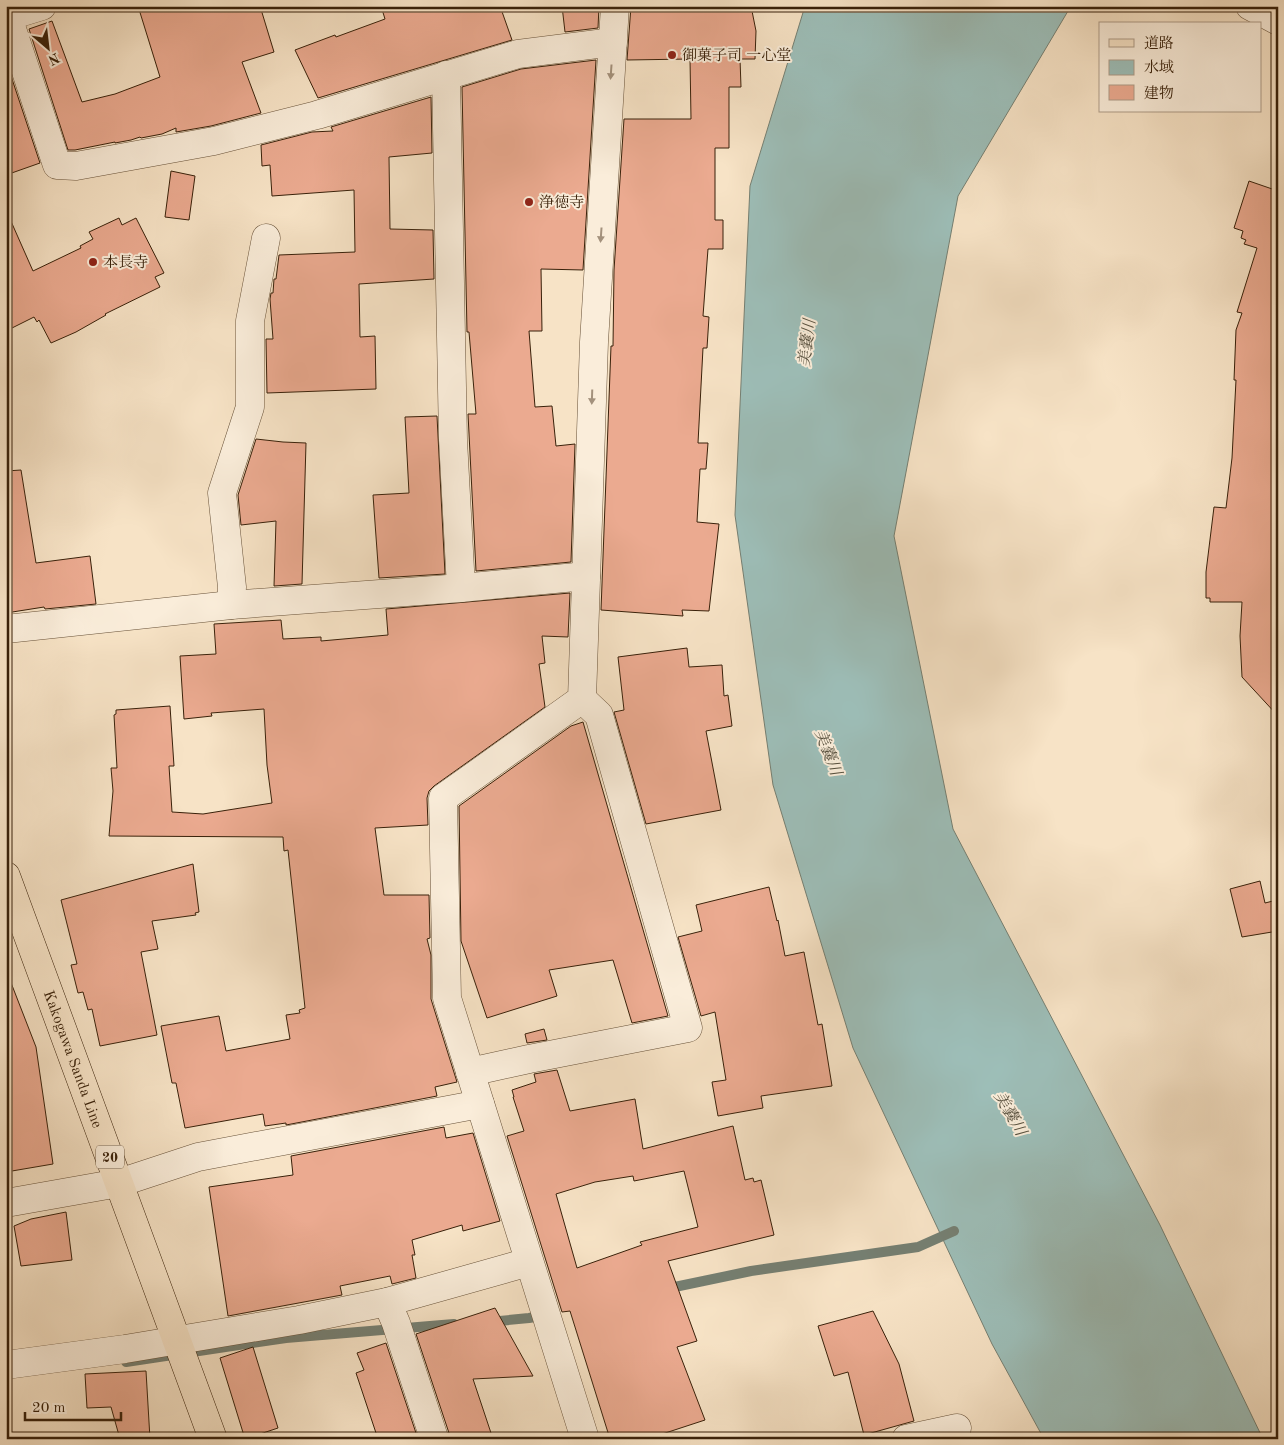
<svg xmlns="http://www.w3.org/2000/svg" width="1284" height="1445" font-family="'Old Standard TT','Noto Serif JP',serif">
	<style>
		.water { fill: #9dbeb8; stroke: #757f72 }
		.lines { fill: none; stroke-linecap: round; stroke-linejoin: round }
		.stream { stroke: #757f72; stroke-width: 10 }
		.building { fill: #ebaa90; stroke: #39210a; fill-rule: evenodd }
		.minor-casing { stroke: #685239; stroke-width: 29 }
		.major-casing { stroke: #39210a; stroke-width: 29 }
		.minor { stroke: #faedda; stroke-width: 28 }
		.major { stroke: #f7e3c6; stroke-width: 28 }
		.oneway { fill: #a3917c }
		.poi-dot { fill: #8f2418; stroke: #faedda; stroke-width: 2 }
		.labels { text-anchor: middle; stroke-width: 4; stroke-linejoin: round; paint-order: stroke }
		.shield { fill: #faedda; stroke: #735e48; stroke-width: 1 }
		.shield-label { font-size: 14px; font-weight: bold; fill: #39210a }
		.poi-label { font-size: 15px; fill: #39210a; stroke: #faedda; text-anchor: start }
		.street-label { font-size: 15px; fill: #39210a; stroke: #faedda }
		.water-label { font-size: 16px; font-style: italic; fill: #57503e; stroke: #faedda }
	</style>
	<rect width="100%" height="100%" fill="#f7e3c6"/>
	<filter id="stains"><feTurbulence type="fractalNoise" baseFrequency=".004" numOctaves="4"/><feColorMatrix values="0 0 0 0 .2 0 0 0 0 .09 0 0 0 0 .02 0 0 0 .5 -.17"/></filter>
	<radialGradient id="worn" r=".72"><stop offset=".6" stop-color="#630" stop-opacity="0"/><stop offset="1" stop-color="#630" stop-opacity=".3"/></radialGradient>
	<!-- water -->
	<path class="water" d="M805,6H1071L958,196L894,536L953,829L1160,1225L1263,1439H1044L992,1344L853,1048L773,785L735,515L750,186Z"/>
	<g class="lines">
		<!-- stream -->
		<g class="stream">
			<path d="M665,1289L751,1271L918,1247L954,1231"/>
			<path d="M489,1322L529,1318L546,1315"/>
			<path d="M126,1362L286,1338L454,1324"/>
		</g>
	</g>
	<!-- building -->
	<g class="building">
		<path d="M138,6H260L274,52L242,62L261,113L211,126L176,132V128L162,134L141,138L140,137L131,140L115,143V142L75,150H68L29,29L52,21L82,102L115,94L160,77Z"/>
		<path d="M381,6H500L512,40L318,98L295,50L335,35L336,37L385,19Z"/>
		<path d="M562,6H599L598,28L565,32Z"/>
		<path d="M631,6H751L756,31L755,59H740L741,87H729V148H715V220H723V249H708L703,316L709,317L707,348H703L698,443H708L706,469H700L697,522L719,524L709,611L682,610L683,616L601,610L611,346H613L614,270L624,119H691L690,59L627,60Z"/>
		<path d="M596,60L583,270L541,269L542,331H529L535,407L552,406L556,446L575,444L571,562L476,571L468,414H476L469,332H467L462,87L521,69Z"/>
		<path d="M6,61L40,163L6,175Z"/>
		<path d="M431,97L432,153L389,157L390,229L433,230L434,279L359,284L360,337L375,336L376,389L267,393L266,339H273L270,299L271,293H273L274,279H276L279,255L355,252L354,190L272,196L270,165L262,166L261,145L312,132L333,131L331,127Z"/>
		<path d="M171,171L195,176L189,220L165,217Z"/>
		<path d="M1249,181L1278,191V716L1242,677L1240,636L1242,602H1210V598H1206V572L1214,507L1226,508L1232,458L1236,380H1234L1236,330L1242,313L1237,312L1257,248L1244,244L1246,240L1241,238L1243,231L1234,228Z"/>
		<path d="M6,210L33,271L81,248L80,246L93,239L89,232L119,218L122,225L136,218L164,273L155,277L160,287L105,314L106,315L76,332L51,343L39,320L37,322L34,317L6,331Z"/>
		<path d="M437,416L445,574L379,578L373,495L409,493L405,417Z"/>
		<path d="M256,439L283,442L306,443L302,584L274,586L276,521L241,525L238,495Z"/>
		<path d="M21,470L36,563L90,556L96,604L45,609L44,607L6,613V471Z"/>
		<path d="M570,593L568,637L542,636L545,663L539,664L545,707L434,786L429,791L427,798L428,825L375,828L384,895H429L430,938L427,939L431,955V999L457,1082L435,1087L437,1096L286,1125V1123L265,1126L263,1114L185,1128L176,1083H172L161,1026L219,1016L226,1051L290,1039L286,1015L300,1013L299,1010L305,1008L288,850L284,851L283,837L109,836L113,791L111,768H117L114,715L116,714V710L170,706L174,766H169L172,812L203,814L272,803L267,765L264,709L211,713L212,716L184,719L180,656L216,654L214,624L281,620L283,639L321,637V641L388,635L386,609Z"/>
		<path d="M687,648L689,667L722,665L724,696L728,695L732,726L706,731L721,810L646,824L614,712L624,710L618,657Z"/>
		<path d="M583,722L668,1016L632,1023L613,960L549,970L557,996L487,1018L461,941L459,806L571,726Z"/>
		<path d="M193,864L199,912L195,913L196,915L152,921L158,949L141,952L157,1035L100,1046L92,1009L88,1010L83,992L78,993L71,965L77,964L61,900Z"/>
		<path d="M1260,881L1265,903L1273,901L1278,931L1242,937L1230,889Z"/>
		<path d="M769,887L777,921L778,920L785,956L804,952L818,1025L822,1024L832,1086L761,1096L763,1108L718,1116L712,1082L726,1080L715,1012L701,1016L678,937L702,931L696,905Z"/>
		<path d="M6,975H8L36,1047L53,1164L6,1172Z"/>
		<path d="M544,1029L547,1040L527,1043L525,1034Z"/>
		<path d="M557,1070L570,1111L635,1099L643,1149L733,1126L745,1180L753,1178L754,1182L761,1180L774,1235L668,1261L697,1341L677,1347L705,1420L647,1439H610L570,1311L562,1312L507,1136L524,1131L513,1097H514L512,1090L536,1082L534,1074ZM684,1171L698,1227L640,1242L642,1245L577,1268L556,1194L595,1182L633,1176L634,1181Z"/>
		<path d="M444,1127L446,1138L473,1133L500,1221L463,1231L462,1225L412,1240L415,1255H412L416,1278L392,1284L390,1276L340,1286L342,1295L228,1316L209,1187L293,1175L291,1156Z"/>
		<path d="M66,1212L72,1260L21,1266L14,1226L31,1219Z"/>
		<path d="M495,1308L533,1376L473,1379L493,1439H449V1433L416,1334Z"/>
		<path d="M873,1311L899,1364L914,1421L864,1435L848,1372L834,1376L818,1326Z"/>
		<path d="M386,1343L418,1439H378L356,1373L364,1370L357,1353Z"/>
		<path d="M253,1347L278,1428L245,1439L220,1358Z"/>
		<path d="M146,1371L150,1439H120L111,1407L87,1408L85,1374Z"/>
	</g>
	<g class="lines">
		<defs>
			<g id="minor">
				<path d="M1250,6L1278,21"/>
				<path d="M6,17L42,6"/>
				<path d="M8,17L57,165L76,166L214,141L317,115L518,54L613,42"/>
				<path d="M446,75L453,440L461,588"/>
				<path d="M231,605L232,587L222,493L250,407V321L266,238"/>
				<path d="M6,629L231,605L461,588L586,576"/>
				<path d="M470,1072L529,1059L688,1028L599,715L582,699"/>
				<path d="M6,1203L119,1183L198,1157L480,1104"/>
				<path d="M387,1302L396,1323L434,1438"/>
				<path d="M6,1365L125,1349L299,1320L387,1302L529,1262"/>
				<path d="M585,1439L447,998L443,798L582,699L594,342L615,6"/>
				<path d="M906,1439L957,1428"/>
			</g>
			<g id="major">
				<path id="s1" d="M6,876L213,1439"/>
			</g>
		</defs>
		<!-- minor casing -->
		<use href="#minor" class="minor-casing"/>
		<!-- major casing -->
		<use href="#major" class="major-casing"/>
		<!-- minor -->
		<use href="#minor" class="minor"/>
		<!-- major -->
		<use href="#major" class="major"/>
	</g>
	<!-- one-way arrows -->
	<defs><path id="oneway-solid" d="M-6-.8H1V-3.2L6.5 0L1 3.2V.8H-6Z" transform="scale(1.25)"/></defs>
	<g class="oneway">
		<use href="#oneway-solid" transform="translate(611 72) rotate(94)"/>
		<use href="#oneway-solid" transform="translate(601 235) rotate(94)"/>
		<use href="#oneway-solid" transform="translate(592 397) rotate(92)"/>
	</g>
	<!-- markers -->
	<g class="poi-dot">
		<circle cx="672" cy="55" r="5"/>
		<circle cx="529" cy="202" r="5"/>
		<circle cx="93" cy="262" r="5"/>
	</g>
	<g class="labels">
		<!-- shield labels -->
		<rect class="shield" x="96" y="1145.5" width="28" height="23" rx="4"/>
		<g class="shield-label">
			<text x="110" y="1162">20</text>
		</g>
		<!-- poi labels -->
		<g class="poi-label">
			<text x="682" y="60">御菓子司 一心堂</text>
			<text x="539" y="207">浄徳寺</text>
			<text x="103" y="267">本長寺</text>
		</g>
		<!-- street labels -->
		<g class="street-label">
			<text dy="5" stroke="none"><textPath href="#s1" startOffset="195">Kakogawa Sanda Line</textPath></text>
		</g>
		<!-- water labels -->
		<g class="water-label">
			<text transform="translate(806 343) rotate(-83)" y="6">美嚢川</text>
			<text transform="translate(829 752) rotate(69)" y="6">美嚢川</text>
			<text transform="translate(1011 1113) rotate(60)" y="6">美嚢川</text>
		</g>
	</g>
	<!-- margin -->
	<rect width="1284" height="1445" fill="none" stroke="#f7e3c6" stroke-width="25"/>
	<rect x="8" y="8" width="1269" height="1430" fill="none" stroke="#39210a" stroke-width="2.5"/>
	<rect x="12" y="12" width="1259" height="1420" fill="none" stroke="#39210a"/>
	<!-- legend -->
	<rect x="1099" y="22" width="162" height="90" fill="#faedda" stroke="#ad9b87"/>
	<rect x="1109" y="39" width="25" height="8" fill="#f7e3c6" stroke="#ad9b87"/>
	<text x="1144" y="48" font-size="15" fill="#39210a">道路</text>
	<rect x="1109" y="60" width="25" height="15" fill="#9dbeb8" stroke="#ad9b87"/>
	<text x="1144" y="72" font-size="15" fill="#39210a">水域</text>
	<rect x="1109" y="85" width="25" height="15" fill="#ebaa90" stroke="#ad9b87"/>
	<text x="1144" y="98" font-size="15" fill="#39210a">建物</text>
	<!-- north arrow -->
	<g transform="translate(48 48) rotate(152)" stroke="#faedda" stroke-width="4" paint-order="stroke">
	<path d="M0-4L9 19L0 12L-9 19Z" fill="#39210a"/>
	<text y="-8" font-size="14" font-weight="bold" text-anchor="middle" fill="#39210a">N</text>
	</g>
	<!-- scale -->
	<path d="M25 1412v8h96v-8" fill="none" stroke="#39210a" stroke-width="2.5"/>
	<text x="32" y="1412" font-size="15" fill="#39210a" stroke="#faedda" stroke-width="4" paint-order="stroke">20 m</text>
	<rect width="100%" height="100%" filter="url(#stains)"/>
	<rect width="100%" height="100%" fill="url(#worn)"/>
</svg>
